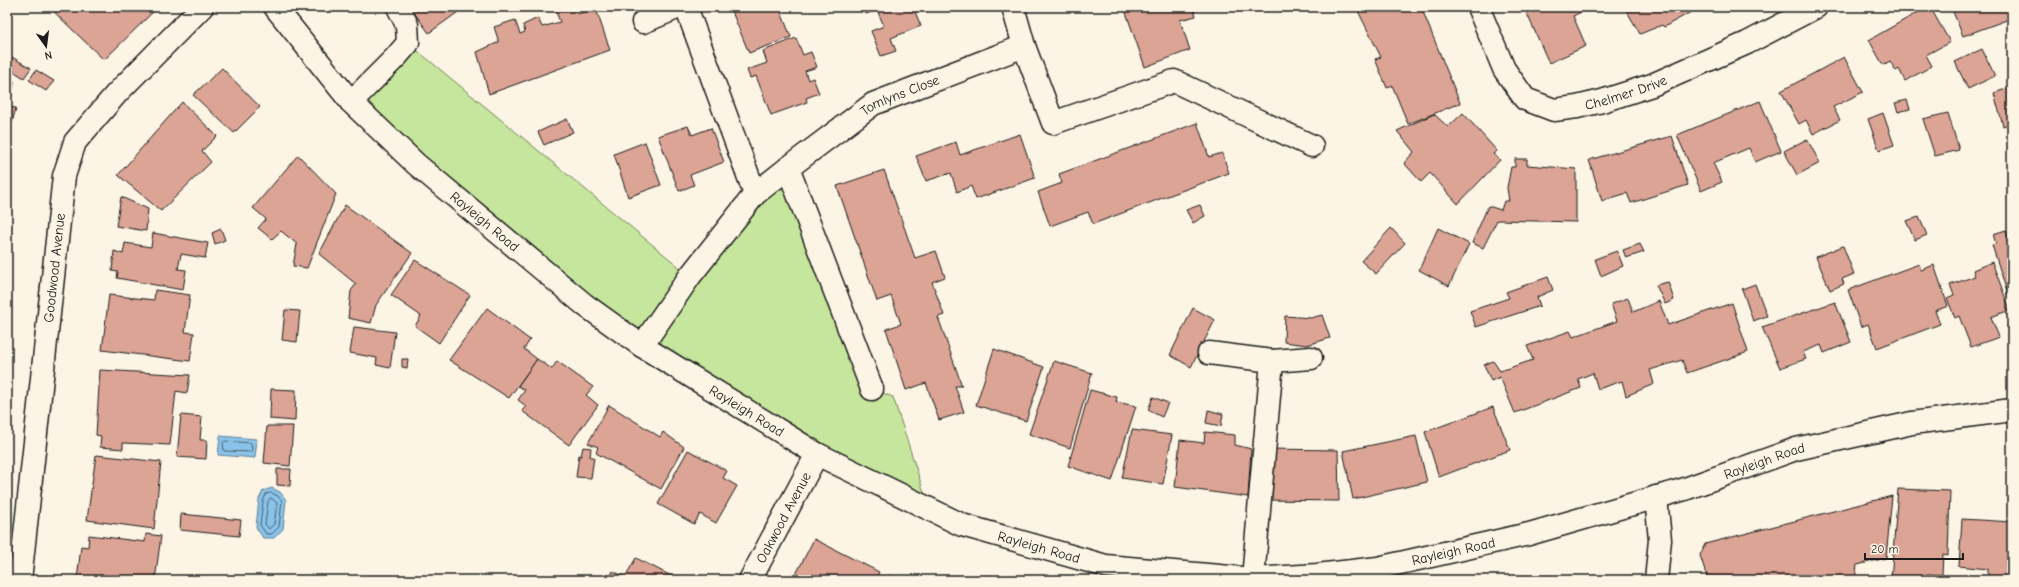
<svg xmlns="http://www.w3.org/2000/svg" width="2019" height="587" font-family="'Comic Neue',sans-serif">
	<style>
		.green { fill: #c7e69d; stroke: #72815c }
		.water { fill: #8ac3e9; stroke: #5e8097 }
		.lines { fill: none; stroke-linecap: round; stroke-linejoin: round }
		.shore { stroke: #485f6e; stroke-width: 1 }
		.building { fill: #dca495; stroke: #1c1c1c }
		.minor-casing { stroke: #1c1c1c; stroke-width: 25 }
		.major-casing { stroke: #1c1c1c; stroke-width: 25 }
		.minor { stroke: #fcf5e5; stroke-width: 22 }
		.major { stroke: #fcf5e5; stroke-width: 22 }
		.labels { text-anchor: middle; stroke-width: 3.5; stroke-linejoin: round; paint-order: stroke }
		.street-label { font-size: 14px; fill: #1c1c1c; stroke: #fcf5e5 }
	</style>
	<rect width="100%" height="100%" fill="#fcf5e5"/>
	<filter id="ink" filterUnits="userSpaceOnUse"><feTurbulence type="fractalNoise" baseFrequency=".025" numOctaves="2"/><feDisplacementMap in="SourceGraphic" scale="8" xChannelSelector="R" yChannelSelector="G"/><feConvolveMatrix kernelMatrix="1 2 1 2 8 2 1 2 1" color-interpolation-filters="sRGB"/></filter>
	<g filter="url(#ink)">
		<!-- green -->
		<path class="green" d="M408,43L689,275L788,168L872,389L893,397L929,508L642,346L351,102Z"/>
		<!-- water -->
		<g class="water">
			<path d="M220,436L257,439L255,458L218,455Z"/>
			<path d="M272,488L280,492L286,500L283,529L274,538H263L256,527L259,499L263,491Z"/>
		</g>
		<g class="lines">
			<!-- shore -->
			<g class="shore">
				<path d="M225,441L251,443L252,452L224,451L223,443Z"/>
				<path d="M272,493L278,496L282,501L279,527L272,534H266L260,525L263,501L266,494Z"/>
				<path d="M271,498L277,503L274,524L269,529L265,524L268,502Z"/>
			</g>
		</g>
		<!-- building -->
		<g class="building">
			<path d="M49,7H158L104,60Z"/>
			<path d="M410,7H465L429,33Z"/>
			<path d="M554,7H574L577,14L596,9L610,50L489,94L477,52L499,42L494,27L515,20L520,34L525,32L523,25L538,18L542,27L560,22Z"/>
			<path d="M730,7H779L791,37L749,53Z"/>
			<path d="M863,7H925V8L915,12L921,26L891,38L896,51L881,56L871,31L884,26L877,10L866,14Z"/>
			<path d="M1124,7H1193L1196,16L1180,20L1190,50L1145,67Z"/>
			<path d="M1356,7H1421L1460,103L1408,124L1392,85L1387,88L1375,59L1381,57Z"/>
			<path d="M1524,7H1586L1587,9L1573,16L1586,46L1549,63Z"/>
			<path d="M1700,7L1664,27L1662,25L1640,34L1625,8Z"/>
			<path d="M1927,7H1930L1950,42L1926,55L1932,66L1905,81L1899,69L1896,71L1890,61L1883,65L1869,40Z"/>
			<path d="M1951,7H2012V18L1963,36Z"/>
			<path d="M796,38L803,55L811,52L817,67L805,71L808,80L813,78L819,93L806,98L807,102L771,115L756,76L750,78L747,70L767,63L763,51Z"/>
			<path d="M1982,49L1995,76L1968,89L1955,62Z"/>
			<path d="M10,56L31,68L24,78L7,67V60Z"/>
			<path d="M1844,57L1863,92L1833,107L1840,120L1813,134L1806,120L1799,124L1781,91Z"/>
			<path d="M222,68L260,107L234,133L193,95Z"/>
			<path d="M36,70L54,81L46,91L29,80Z"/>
			<path d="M7,79L14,81L10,107L16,108L10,130H7Z"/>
			<path d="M2012,87V123L2003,126L1994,93Z"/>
			<path d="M1907,100L1910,109L1898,112L1895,103Z"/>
			<path d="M1760,101L1781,151L1755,162L1749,148L1713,163L1722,182L1701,191L1677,135Z"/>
			<path d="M182,102L217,136L202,151L211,162L161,211L118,175Z"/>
			<path d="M1463,113L1497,151L1493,154L1500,160L1458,204L1430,173L1421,182L1404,163L1414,152L1397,131L1434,114L1448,127Z"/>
			<path d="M1883,113L1894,145L1879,150L1868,119Z"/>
			<path d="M1948,113L1959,150L1935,156L1923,119Z"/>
			<path d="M567,119L573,132L544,145L538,132Z"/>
			<path d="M1197,123L1209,157L1222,153L1229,173L1093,224L1088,212L1050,226L1038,192L1062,183L1059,174Z"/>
			<path d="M688,126L692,135L711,128L724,162L690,175L694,185L679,191L658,136Z"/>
			<path d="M1020,134L1035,178L976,199L971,186L957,192L951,173L926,181L916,156L956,142L960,155Z"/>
			<path d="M1672,136L1688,185L1631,203L1627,193L1602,201L1589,160Z"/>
			<path d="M1807,139L1820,163L1797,175L1784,151Z"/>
			<path d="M645,142L661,185L628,197L614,154Z"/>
			<path d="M298,155L336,194L307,268L293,266L297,244L281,231L272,239L258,228L266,219L253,208Z"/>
			<path d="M1515,159H1527V165L1576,169V222L1497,220L1483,248L1472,243L1488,206L1501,210L1504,201H1509L1507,188L1511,167H1515Z"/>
			<path d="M884,170L915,258L936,251L945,277L932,282L944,315L938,317L962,386H955L964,412L939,420L926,383L906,390L886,329L901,324L891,296L877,301L837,186Z"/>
			<path d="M121,197L148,209L146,231L116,226Z"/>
			<path d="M345,205L412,253L376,305L371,323L348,318L351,291L356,284L319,254Z"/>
			<path d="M1200,205L1205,216L1193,223L1186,210Z"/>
			<path d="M1919,217L1927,235L1915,240L1906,221Z"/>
			<path d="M1391,228L1405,243L1376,274L1361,261Z"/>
			<path d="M1438,228L1469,244L1449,286L1419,270Z"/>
			<path d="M221,229L225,240L215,244L212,233Z"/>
			<path d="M2006,230L2012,251V297L2009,298L1992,245L1996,244L1993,234Z"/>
			<path d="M153,233L208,243L205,258L181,254L178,269L186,270L183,290L117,278L118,272L112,271L114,251L123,254L125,243L151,247Z"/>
			<path d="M1640,244L1644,252L1626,258L1623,250Z"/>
			<path d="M1843,246L1854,274L1842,279L1844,284L1830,290L1816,257Z"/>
			<path d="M1617,251L1623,266L1601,276L1595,259Z"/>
			<path d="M415,260L470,295L439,343L415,326L421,316L391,295Z"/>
			<path d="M1992,262L2010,310L1991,317L1999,337L1971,347L1959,316L1955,318L1947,298L1954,295L1950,285L1975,276L1973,270Z"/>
			<path d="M1919,264L1921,270L1934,265L1948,306L1935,311L1940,324L1877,348L1868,324L1861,327L1848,290Z"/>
			<path d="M1548,277L1553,290L1537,297L1540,306L1476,327L1470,311L1509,298L1506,292Z"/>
			<path d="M1668,282L1674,300L1665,304L1656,285Z"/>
			<path d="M1755,284L1767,316L1753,321L1742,289Z"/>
			<path d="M155,290L190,295L185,332L194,333L190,361L102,350L109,295L154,300Z"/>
			<path d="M1628,298L1633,312L1659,301L1668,325L1732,303L1748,352L1687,373L1682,360L1650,370L1654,384L1626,396L1622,381L1598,389L1593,373L1578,379L1581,388L1515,413L1500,377L1491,381L1484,365L1493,361L1500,371L1533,360L1527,346L1570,331L1573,337L1617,321L1611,304Z"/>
			<path d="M1835,302L1851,342L1824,353L1821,345L1803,352L1806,359L1780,368L1762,327Z"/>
			<path d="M487,308L530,340L524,349L537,359L509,398L449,360Z"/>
			<path d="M1193,308L1215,320L1191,367L1170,355Z"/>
			<path d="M285,310L300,311L297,342L282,340Z"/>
			<path d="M1322,315L1330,338L1307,345L1284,342L1285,316L1311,318Z"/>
			<path d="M354,327L395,332L390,368L376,365L377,358L350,353Z"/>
			<path d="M994,349L1044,367L1026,421L976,405Z"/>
			<path d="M402,359H408L407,368L402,367Z"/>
			<path d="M537,359L552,369L557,361L593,387L586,395L598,405L569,445L522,411L526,406L518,400L525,390L518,386Z"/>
			<path d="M1054,361L1092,373L1070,448L1029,434Z"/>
			<path d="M100,370L190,375L187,393L176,391L170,445L123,443V449L100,447L101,436L96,435Z"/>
			<path d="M271,389L296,390L295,421L270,419Z"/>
			<path d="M1090,390L1117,397L1116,402L1136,406L1112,481L1068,466Z"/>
			<path d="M1153,397L1168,403L1162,417L1148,410Z"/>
			<path d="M609,405L660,437L663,432L684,447L661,489L596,453L598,447L588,443Z"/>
			<path d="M1493,407L1510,450L1439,477L1425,432Z"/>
			<path d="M1208,410L1223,414L1221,426L1206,423Z"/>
			<path d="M181,415L202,417L200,440H207L206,459L177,457Z"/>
			<path d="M267,426H293L290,466L264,463Z"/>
			<path d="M1132,430L1172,435L1163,484L1122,478Z"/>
			<path d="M1205,432L1235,435V445L1251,449L1248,497L1175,487L1180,440L1204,443Z"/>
			<path d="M1416,436L1427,482L1353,499L1343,451Z"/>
			<path d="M583,447L591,448L590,457H594L591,478L576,477L579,455L581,456Z"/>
			<path d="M1267,449L1338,450L1339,501L1263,500Z"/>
			<path d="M688,450L727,471L723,478L737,486L716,523L700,514L694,524L658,504Z"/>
			<path d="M96,455L161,462L154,529L87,520Z"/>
			<path d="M277,469H291L290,486L277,485Z"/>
			<path d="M1898,489L1950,491L1948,555L1943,554L1942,575L1927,574L1926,580H1891Z"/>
			<path d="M1892,496L1886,558L1857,565L1855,580H1708L1700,555L1705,544Z"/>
			<path d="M181,514L241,520L239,536L180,530Z"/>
			<path d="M1962,519L2012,522V580H1988V569L1959,566Z"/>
			<path d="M146,534L161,536L155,580H77L81,546L88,547L89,535L145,542Z"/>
			<path d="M814,539L879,572L875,580H793Z"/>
			<path d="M636,558L677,579L609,580L613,571L625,577Z"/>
			<path d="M889,575L902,580H887Z"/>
		</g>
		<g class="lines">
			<defs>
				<g id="minor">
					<path d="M686,7L755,194"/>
					<path d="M1013,7L1024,46L1053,123L1174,81L1312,146"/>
					<path id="s1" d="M1478,7L1504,69L1525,99L1554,110L1577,107L1602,101L1652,85L1747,43L1816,7"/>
					<path d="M643,22L679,7"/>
					<path d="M351,102L396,57L408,43L407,25L398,7"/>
					<path d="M788,168L872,389"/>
					<path id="s2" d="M642,346L690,276L755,194L788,168L873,104L1024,46"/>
					<path d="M1209,353L1272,361L1311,358"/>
					<path d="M1656,497L1660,540L1656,580"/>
					<path d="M1253,579L1272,361"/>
					<path id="s3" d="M20,580L64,176L75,142L117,93L202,7"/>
					<path id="s4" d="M750,580L817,454"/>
				</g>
				<g id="major">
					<path id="s5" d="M275,7L351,102L416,164L585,305L642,346L817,454L962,525L1106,566L1253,579L1317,575L1378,568L1529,534L1685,489L1796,449L1912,423L2012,410"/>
				</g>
			</defs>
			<!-- minor casing -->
			<use href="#minor" class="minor-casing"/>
			<!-- major casing -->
			<use href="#major" class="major-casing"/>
			<!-- minor -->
			<use href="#minor" class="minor"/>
			<!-- major -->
			<use href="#major" class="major"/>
		</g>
	</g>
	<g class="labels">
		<!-- street labels -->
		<g class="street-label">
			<text dy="5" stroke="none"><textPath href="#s1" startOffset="209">Chelmer Drive</textPath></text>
			<text dy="5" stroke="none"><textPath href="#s2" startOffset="366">Tomlyns Close</textPath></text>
			<text dy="5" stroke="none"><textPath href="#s5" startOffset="301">Rayleigh Road</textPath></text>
			<text dy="5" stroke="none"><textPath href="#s3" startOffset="314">Goodwood Avenue</textPath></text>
			<text dy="5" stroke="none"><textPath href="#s5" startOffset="625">Rayleigh Road</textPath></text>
			<text dy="5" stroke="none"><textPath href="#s5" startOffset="1693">Rayleigh Road</textPath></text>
			<text dy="5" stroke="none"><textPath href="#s4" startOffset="71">Oakwood Avenue</textPath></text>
			<text dy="5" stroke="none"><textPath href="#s5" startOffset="949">Rayleigh Road</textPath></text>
			<text dy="5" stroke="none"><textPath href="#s5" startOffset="1369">Rayleigh Road</textPath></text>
		</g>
	</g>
	<!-- margin -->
	<rect width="2019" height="587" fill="none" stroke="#fcf5e5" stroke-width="24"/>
	<rect x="12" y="12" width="1995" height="563" fill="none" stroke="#1c1c1c" stroke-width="1.5" filter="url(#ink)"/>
	<!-- north arrow -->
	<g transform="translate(46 46) rotate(166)" stroke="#fcf5e5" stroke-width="3" paint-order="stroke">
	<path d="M0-3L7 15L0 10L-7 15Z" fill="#1c1c1c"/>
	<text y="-6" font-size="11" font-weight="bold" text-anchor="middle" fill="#1c1c1c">N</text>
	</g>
	<!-- scale -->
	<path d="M1865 553v6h98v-6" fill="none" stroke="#1c1c1c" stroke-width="2"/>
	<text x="1871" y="553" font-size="12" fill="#1c1c1c" stroke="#fcf5e5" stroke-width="3" paint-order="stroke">20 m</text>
</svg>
